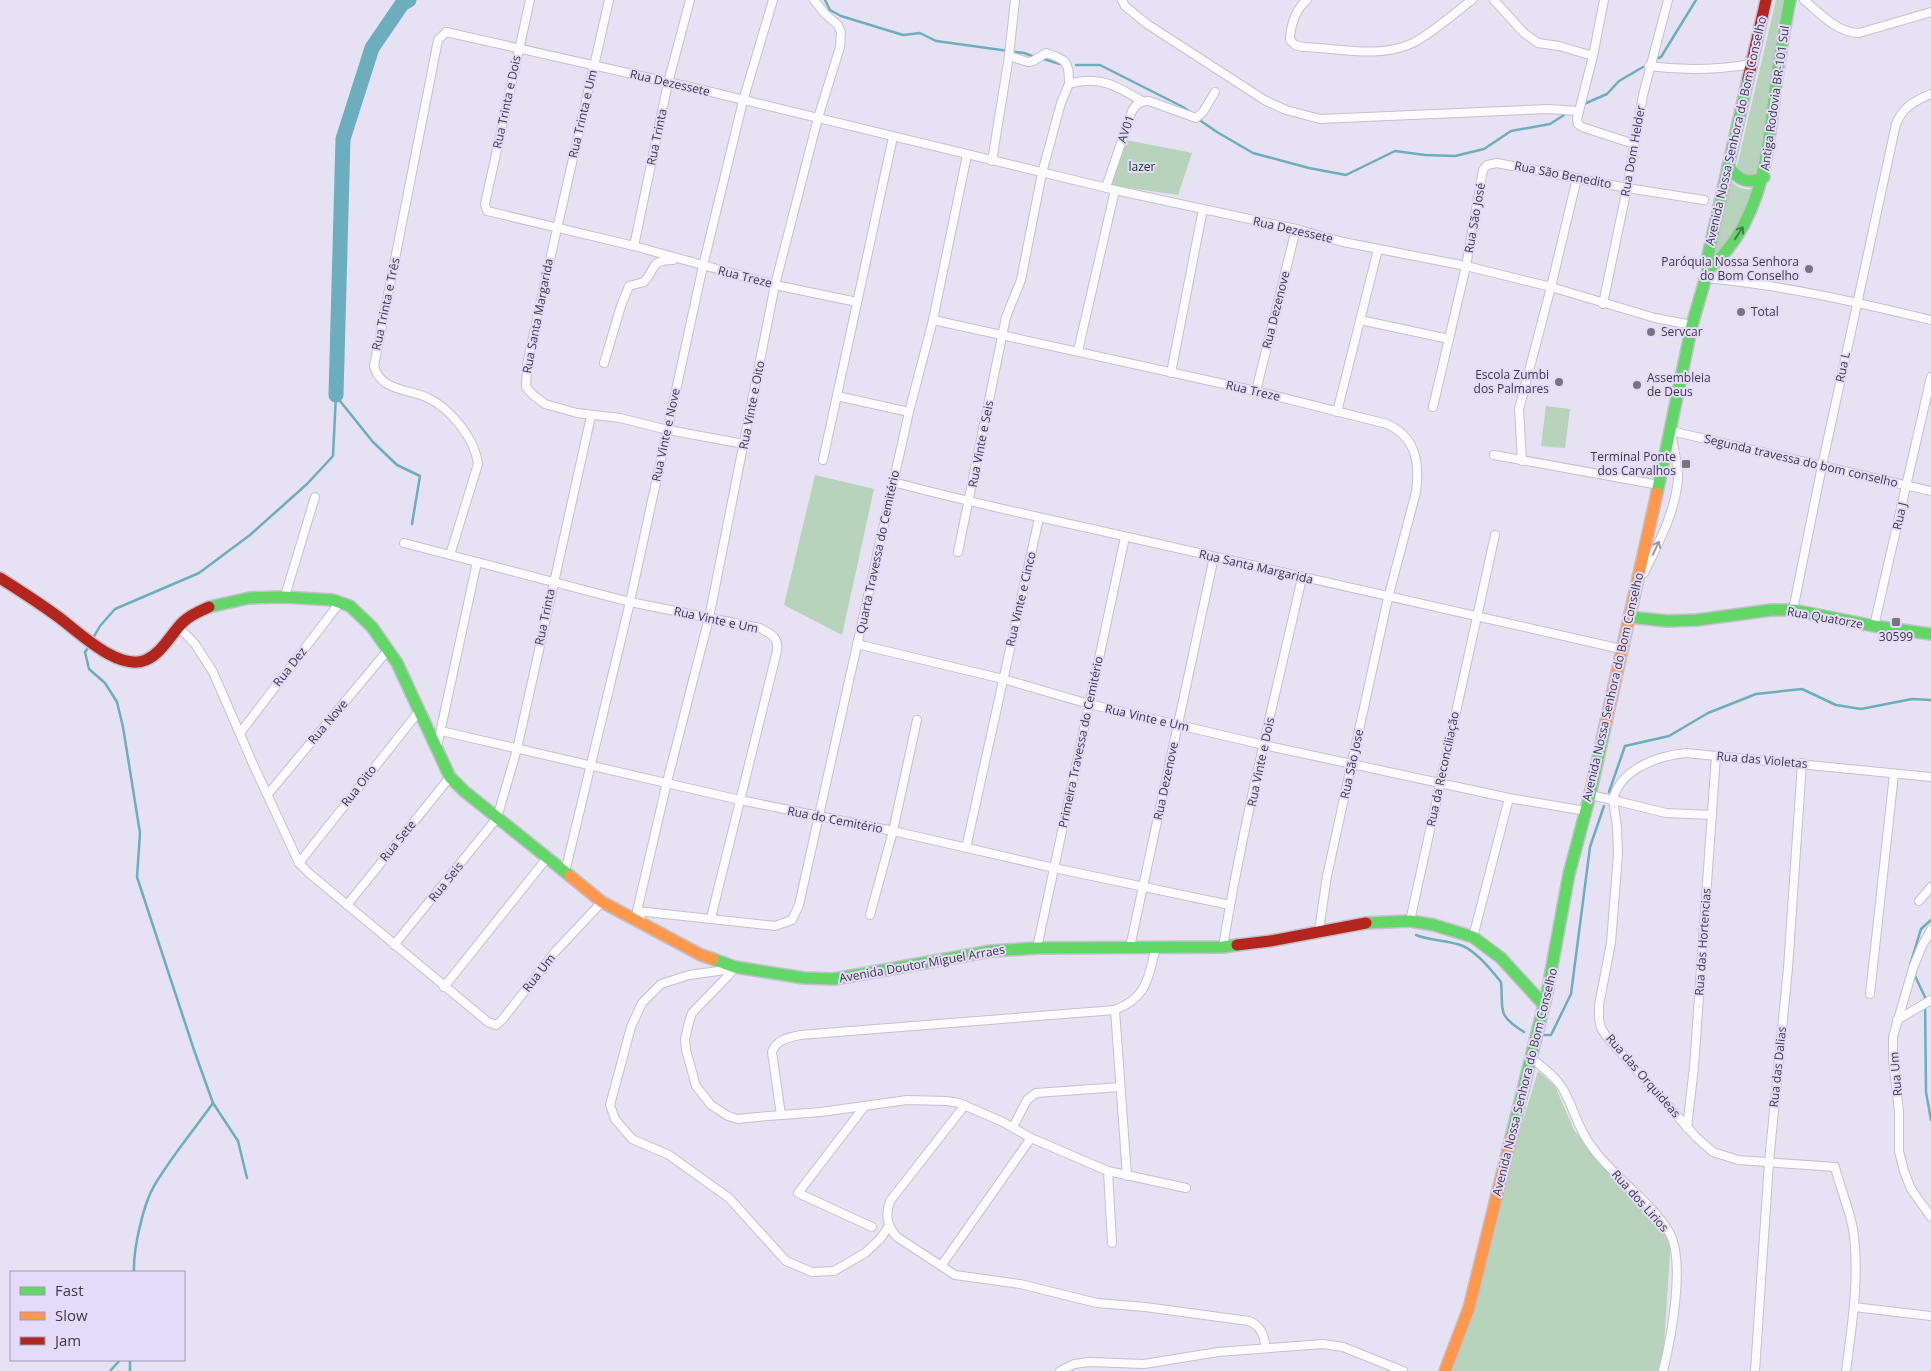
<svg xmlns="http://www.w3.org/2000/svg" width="1931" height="1371" font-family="'Open Sans',sans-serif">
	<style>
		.green { fill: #b7d3bb }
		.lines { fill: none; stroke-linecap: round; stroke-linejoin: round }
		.stream { stroke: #6caebd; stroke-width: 2.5 }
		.river { stroke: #6caebd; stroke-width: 15 }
		.street-casing { stroke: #c4c0cd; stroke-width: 10 }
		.fast-casing { stroke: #c4c0cd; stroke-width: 14 }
		.slow-casing { stroke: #c4c0cd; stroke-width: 14 }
		.jam-casing { stroke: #c4c0cd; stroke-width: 14 }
		.street { stroke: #fbfbfd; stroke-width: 8 }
		.fast { stroke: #63d668; stroke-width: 11 }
		.slow { stroke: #ff974d; stroke-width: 11 }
		.jam { stroke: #b3261e; stroke-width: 11 }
		.oneway { stroke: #4c7853 }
		.oneway2 { stroke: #9c9aa1 }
		.poi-dot { fill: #787482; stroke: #e4dbfa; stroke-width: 2 }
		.labels { text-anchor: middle; stroke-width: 4; stroke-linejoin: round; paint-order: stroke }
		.street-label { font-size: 12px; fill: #3d3945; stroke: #e4dbfa }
		.park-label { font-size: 12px; fill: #113d12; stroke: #e4dbfa }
		.poi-label { font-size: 12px; fill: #3d3945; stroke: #e4dbfa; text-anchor: end }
	</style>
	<rect width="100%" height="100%" fill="#e7e2f3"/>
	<!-- green -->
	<g class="green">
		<path d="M1776,0H1783L1776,36L1759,169L1756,174L1749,178L1737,170V166Z"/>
		<path d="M1126,140L1192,153L1178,195L1109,185Z"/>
		<path d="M1729,178C1737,189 1744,191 1758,188L1747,214L1713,263Z"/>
		<path d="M1546,406L1570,409L1565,448L1541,446Z"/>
		<path d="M815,475L874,489L842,635L784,605Z"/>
		<path d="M1538,1071L1555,1086L1574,1130L1619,1184L1671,1236L1664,1346L1659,1371H1447Z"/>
	</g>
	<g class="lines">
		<!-- stream -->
		<g class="stream">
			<path d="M825,0L830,10L841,16L903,35L920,33L936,41L1024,53L1035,57"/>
			<path d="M1040,58L1060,64"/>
			<path d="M1658,58L1661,57L1696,0"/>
			<path d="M1076,65H1100L1183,107L1190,112"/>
			<path d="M1584,104L1607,94L1619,81L1643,67"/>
			<path d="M1198,119L1217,132L1253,153L1309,168L1346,175L1395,151L1425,155L1455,156L1484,149L1511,131L1550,124L1564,115"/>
			<path d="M336,396L373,442L397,465L420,476L412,524"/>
			<path d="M92,640L100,626L115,609L199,573L250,535L307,484L333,456L336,395"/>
			<path d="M90,645L85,652L89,669L105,683L117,702L123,727L140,833L137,877L194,1050L213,1103L238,1141L247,1178"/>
			<path d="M1609,792L1625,746L1669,736L1708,713L1756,694L1802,689L1836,705L1861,709L1912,699L1931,700"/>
			<path d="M1416,935C1431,941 1448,940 1463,946C1478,953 1491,970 1501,982C1504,1010 1495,1014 1524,1032"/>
			<path d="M1911,967L1910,965L1921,929L1931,920"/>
			<path d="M1914,974L1925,997L1926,1092L1931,1120"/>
			<path d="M1544,1035H1551L1571,994L1590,847L1604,806"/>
			<path d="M134,1272C133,1250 143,1205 154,1186C171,1157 194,1130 213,1103"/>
			<path d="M110,1371L120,1360"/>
			<path d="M130,1371V1360"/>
		</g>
		<!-- river -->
		<path class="river" d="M336,395L343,139L372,48L402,4L409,0"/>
		<defs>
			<g id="street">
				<path d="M530,0L485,204L487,211L634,246L775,285L857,302"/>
				<path d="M609,0L544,286L527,365L526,387L533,395L545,404L577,413L620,418L668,430L744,444"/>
				<path d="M1122,0L1125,6L1147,24L1266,101L1286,110L1320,119L1547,109L1579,111"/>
				<path d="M1307,0C1296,8 1290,27 1290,40L1295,45L1303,47C1339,48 1379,59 1413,43C1434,32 1453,14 1472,0"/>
				<path d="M1494,0L1524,33L1538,43L1559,46L1593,56"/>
				<path d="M1604,0L1593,56L1577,119L1578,124L1582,127L1634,144"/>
				<path d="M1804,0C1820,13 1837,33 1859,33L1931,12"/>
				<path d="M1009,56L1028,62L1033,61L1046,53C1067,60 1069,61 1069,84"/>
				<path d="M1649,66C1685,71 1717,70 1752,64"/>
				<path d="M992,161L1009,56L1015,0"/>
				<path d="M1106,187L1132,111C1136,104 1140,101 1149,101L1196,118L1203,112L1215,92"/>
				<path d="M634,246L668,83L690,0"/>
				<path d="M1706,278C1782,285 1856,302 1931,320"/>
				<path d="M1603,304L1627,188L1643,95L1668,0"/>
				<path d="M933,320L1256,391L1387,424C1416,437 1420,463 1416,492L1388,598L1327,876L1319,930"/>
				<path d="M1360,320L1449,339"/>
				<path d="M1078,351L1115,190"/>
				<path d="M604,363L621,306L629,286L644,282C658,267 648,261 673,260"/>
				<path d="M1171,373L1203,209"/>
				<path d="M1256,391L1296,229"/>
				<path d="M837,396L909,412"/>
				<path d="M1433,407L1466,266L1483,170L1487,165L1497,163L1627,188L1704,200"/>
				<path d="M1337,412L1378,249"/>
				<path d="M1494,455L1659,485"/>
				<path d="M823,460L893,137"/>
				<path d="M1522,461L1519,409L1551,287L1577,178"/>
				<path d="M893,482C971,503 1049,519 1128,537C1292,575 1456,613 1621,649"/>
				<path d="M404,543L630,602L760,628C771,634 779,637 777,651L711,918"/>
				<path d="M958,552L1006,317L1021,280L1042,173L1061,103L1069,84C1099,75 1117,86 1142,101"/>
				<path d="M450,555L478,464C475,439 451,409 428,398C409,389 380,391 374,366L438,40L446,32L703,90L1115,190L1296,229L1343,242L1466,266L1551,287L1655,318L1692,325"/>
				<path d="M1644,573C1658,544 1676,511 1678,478C1678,463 1673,446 1671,431L1931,491"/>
				<path d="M285,596L315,497"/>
				<path d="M1793,610L1822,466L1896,124C1903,107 1914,101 1931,94"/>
				<path d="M178,626L195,644L213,672L253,764L299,863L310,874L488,1022L496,1025L502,1020L555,952L602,902"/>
				<path d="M1874,626L1931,377"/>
				<path d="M857,644L1003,679L1089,704L1264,745L1509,798L1586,811"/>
				<path d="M441,731L740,800L893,831L1054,868L1230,905"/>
				<path d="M240,733L341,601"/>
				<path d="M437,747L477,562"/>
				<path d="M268,794L388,650"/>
				<path d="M1590,795L1613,800L1617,826L1618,854L1611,943L1599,1005V1019L1601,1028L1606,1036L1696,1137L1713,1152L1738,1160L1835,1167C1840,1188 1849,1208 1853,1229C1860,1276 1852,1325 1846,1371"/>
				<path d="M1712,815L1666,813L1613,800C1620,769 1657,756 1686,753L1931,777"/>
				<path d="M966,848L1039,518"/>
				<path d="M299,863L420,710"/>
				<path d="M565,872L630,602L703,266L743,101L773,0"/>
				<path d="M1919,901L1931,887"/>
				<path d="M347,905L450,777"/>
				<path d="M637,911L775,926L792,920L799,905L909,412L933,320L967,155"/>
				<path d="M870,915L893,831L917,720"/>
				<path d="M1410,921L1495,535"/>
				<path d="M643,923L637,911L667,782L709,618L775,285L818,118L840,47L841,32L838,25L825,14L814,0"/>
				<path d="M1931,930L1922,946L1913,968L1893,1037V1061L1899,1111V1151L1904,1171L1911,1189L1931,1217"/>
				<path d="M1473,937L1509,798"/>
				<path d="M394,945L497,818L517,749L591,416"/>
				<path d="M1130,947L1214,557"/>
				<path d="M1223,947C1243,823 1274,701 1302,578"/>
				<path d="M1037,948L1125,537"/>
				<path d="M735,967L728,976L692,1013L689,1022L685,1039L686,1050L696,1086L711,1105L728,1116L738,1119L757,1117L821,1112L907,1100L947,1101L959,1103L1003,1122L1031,1138L1108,1171L1186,1188"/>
				<path d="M733,969L689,975L661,984L642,1003L631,1027L610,1105L615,1119L632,1139L669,1155L729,1198L786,1261L812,1272L834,1271L865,1253L880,1239L889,1226"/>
				<path d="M444,987L547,858"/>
				<path d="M1870,994L1894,774"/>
				<path d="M1115,1010L1127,1176"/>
				<path d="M1897,1020L1931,1000"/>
				<path d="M1530,1057C1542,1067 1555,1076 1563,1089C1574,1108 1578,1130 1592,1147C1614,1178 1649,1199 1669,1232C1686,1261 1671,1339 1663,1371"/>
				<path d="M965,1105L890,1201C885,1216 887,1226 897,1237L955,1275L1020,1284L1097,1303L1145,1307L1249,1321C1261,1326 1264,1335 1266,1348"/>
				<path d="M864,1107L798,1193L872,1227"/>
				<path d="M781,1115L772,1052C777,1039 788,1038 800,1035L1115,1010C1148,997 1148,978 1156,947"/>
				<path d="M1013,1127L1027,1100L1036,1093L1120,1087"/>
				<path d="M1687,1128L1694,1067L1716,756"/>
				<path d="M1108,1171L1112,1243"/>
				<path d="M941,1266L1031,1138"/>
				<path d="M1854,1307L1931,1316"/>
				<path d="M1060,1371L1074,1364L1089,1362L1144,1364L1218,1352L1323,1344L1343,1347L1403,1371"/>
				<path d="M1755,1371L1769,1162L1788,968L1802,763"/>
			</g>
			<g id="fast">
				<path d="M1728,166C1738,180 1748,185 1764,177"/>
				<path d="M1708,270C1762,223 1767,157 1775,91C1779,61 1784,30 1790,0"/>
				<path d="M1657,493L1692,325L1708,270L1707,260L1748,79"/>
				<path d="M209,607L249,598L283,597L333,600L350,606L372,627L397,663L450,777L464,791L570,876"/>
				<path d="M1629,617L1667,621L1697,620L1771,610H1793L1874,626L1931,634"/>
				<path d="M1366,923L1410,921L1434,925L1473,937L1501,958L1544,1005"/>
				<path d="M713,959L735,967L804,978L834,979L991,951L1037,948L1223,947L1237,945"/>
				<path d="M1511,1138L1547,993L1569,874L1590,795L1606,722"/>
			</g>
			<g id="slow">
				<path d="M1606,722L1657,493"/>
				<path d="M570,876L602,902L701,955L713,959"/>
				<path d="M1445,1371L1469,1308L1511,1138"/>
			</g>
			<g id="jam">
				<path d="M1748,79L1766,0"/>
				<path d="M0,578C19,590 39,603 57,616C78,631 118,672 146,660C162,653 171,634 183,622C190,615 200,611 209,607"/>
				<path d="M1237,945L1270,941L1366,923"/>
			</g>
		</defs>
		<!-- street casing -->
		<use href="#street" class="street-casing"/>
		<!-- fast casing -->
		<use href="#fast" class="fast-casing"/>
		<!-- slow casing -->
		<use href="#slow" class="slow-casing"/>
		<!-- jam casing -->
		<use href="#jam" class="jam-casing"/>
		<!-- street -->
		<use href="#street" class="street"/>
		<!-- fast -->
		<use href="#fast" class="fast"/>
		<!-- slow -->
		<use href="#slow" class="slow"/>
		<!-- jam -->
		<use href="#jam" class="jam"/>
	</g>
	<!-- one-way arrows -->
	<defs><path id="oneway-shaft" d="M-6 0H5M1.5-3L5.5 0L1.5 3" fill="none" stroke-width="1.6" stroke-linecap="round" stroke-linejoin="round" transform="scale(1.25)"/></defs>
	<use class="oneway" href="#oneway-shaft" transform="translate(1739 233) rotate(-57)"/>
	<use class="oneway2" href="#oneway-shaft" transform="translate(1656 548) rotate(-65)"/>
	<!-- markers -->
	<g class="poi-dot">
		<circle cx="1809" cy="269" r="5"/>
		<circle cx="1741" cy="312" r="5"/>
		<circle cx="1651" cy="332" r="5"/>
		<circle cx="1559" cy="382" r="5"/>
		<circle cx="1637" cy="385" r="5"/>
		<rect x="1681" y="459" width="10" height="10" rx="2.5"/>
		<rect x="1891" y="617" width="10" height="10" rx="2.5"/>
	</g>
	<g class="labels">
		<!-- street labels -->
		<g class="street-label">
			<text transform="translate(670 83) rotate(13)" y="4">Rua Dezessete</text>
			<text transform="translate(1775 98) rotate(-82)" y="4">Antiga Rodovia BR-101 Sul</text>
			<text transform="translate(507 102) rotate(-78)" y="4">Rua Trinta e Dois</text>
			<text transform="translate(583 114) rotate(-77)" y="4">Rua Trinta e Um</text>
			<text transform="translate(1126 129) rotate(-71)" y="4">AV01</text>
			<text transform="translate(1736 131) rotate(-77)" y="4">Avenida Nossa Senhora do Bom Conselho</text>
			<text transform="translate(657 137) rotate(-78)" y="4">Rua Trinta</text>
			<text transform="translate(1633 151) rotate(-80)" y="4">Rua Dom Helder</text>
			<text transform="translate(1563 175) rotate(11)" y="4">Rua São Benedito</text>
			<text transform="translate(1475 218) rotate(-80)" y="4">Rua São José</text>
			<text transform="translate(1293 230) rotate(13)" y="4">Rua Dezessete</text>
			<text transform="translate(745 277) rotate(14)" y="4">Rua Treze</text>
			<text transform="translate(386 304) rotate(-78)" y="4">Rua Trinta e Três</text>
			<text transform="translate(1276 310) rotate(-76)" y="4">Rua Dezenove</text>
			<text transform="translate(538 316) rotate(-79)" y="4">Rua Santa Margarida</text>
			<text transform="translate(1843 367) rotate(-78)" y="4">Rua L</text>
			<text transform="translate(1253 391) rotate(13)" y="4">Rua Treze</text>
			<text transform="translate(752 405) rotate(-79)" y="4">Rua Vinte e Oito</text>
			<text transform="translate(666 435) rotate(-78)" y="4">Rua Vinte e Nove</text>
			<text transform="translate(981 444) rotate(-79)" y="4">Rua Vinte e Seis</text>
			<text transform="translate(1801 461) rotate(13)" y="4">Segunda travessa do bom conselho</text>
			<text transform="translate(1900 516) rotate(-77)" y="4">Rua J</text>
			<text transform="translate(878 552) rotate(-78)" y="4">Quarta Travessa do Cemitério</text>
			<text transform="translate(1256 567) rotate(13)" y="4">Rua Santa Margarida</text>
			<text transform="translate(1021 599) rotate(-77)" y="4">Rua Vinte e Cinco</text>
			<text transform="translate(545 617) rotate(-78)" y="4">Rua Trinta</text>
			<text transform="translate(1825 618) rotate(10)" y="4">Rua Quatorze</text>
			<text transform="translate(716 620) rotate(12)" y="4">Rua Vinte e Um</text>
			<text transform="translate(290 667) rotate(-52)" y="4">Rua Dez</text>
			<text transform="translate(1613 687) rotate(-77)" y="4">Avenida Nossa Senhora do Bom Conselho</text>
			<text transform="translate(1147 718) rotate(13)" y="4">Rua Vinte e Um</text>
			<text transform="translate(328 722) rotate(-50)" y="4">Rua Nove</text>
			<text transform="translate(1081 742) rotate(-78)" y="4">Primeira Travessa do Cemitério</text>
			<text transform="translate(1762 760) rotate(5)" y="4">Rua das Violetas</text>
			<text transform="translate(1261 762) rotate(-78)" y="4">Rua Vinte e Dois</text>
			<text transform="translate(1352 764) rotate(-78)" y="4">Rua São Jose</text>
			<text transform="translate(1443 769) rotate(-78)" y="4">Rua da Reconciliação</text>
			<text transform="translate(1166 781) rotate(-78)" y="4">Rua Dezenove</text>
			<text transform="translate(359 786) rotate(-52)" y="4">Rua Oito</text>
			<text transform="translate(835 820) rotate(11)" y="4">Rua do Cemitério</text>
			<text transform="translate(398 841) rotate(-51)" y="4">Rua Sete</text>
			<text transform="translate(446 882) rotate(-51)" y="4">Rua Seis</text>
			<text transform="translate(1703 942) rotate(-86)" y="4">Rua das Hortencias</text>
			<text transform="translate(922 964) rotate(-10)" y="4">Avenida Doutor Miguel Arraes</text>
			<text transform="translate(539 973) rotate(-52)" y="4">Rua Um</text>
			<text transform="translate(1778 1067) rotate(-84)" y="4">Rua das Dalias</text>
			<text transform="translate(1896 1074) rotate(-95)" y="4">Rua Um</text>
			<text transform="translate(1643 1076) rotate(49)" y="4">Rua das Orquideas</text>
			<text transform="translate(1525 1082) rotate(-76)" y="4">Avenida Nossa Senhora do Bom Conselho</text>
			<text transform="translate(1640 1201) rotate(48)" y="4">Rua dos Lirios</text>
		</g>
		<!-- park labels -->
		<g class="park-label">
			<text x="1142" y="171">lazer</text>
		</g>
		<!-- poi labels -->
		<g class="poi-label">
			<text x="1799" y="266">Paróquia Nossa Senhora<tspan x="1799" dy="14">do Bom Conselho</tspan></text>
			<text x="1751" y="316" text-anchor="start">Total</text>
			<text x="1661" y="336" text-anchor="start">Servcar</text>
			<text x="1549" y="379">Escola Zumbi<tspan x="1549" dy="14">dos Palmares</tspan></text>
			<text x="1647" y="382" text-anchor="start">Assembleia<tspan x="1647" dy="14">de Deus</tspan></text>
			<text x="1676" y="461">Terminal Ponte<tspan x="1676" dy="14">dos Carvalhos</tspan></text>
			<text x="1896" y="641" text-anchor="middle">30599</text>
		</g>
	</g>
	<!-- legend -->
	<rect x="10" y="1271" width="175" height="90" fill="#e4dbfa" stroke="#a19ab2"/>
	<rect x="20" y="1287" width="25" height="8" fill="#63d668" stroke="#a19ab2"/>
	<text x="55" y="1296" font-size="15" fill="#3d3945">Fast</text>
	<rect x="20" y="1312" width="25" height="8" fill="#ff974d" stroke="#a19ab2"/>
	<text x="55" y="1321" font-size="15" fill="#3d3945">Slow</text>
	<rect x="20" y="1337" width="25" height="8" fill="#b3261e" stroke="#a19ab2"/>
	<text x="55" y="1346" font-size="15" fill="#3d3945">Jam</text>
</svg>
